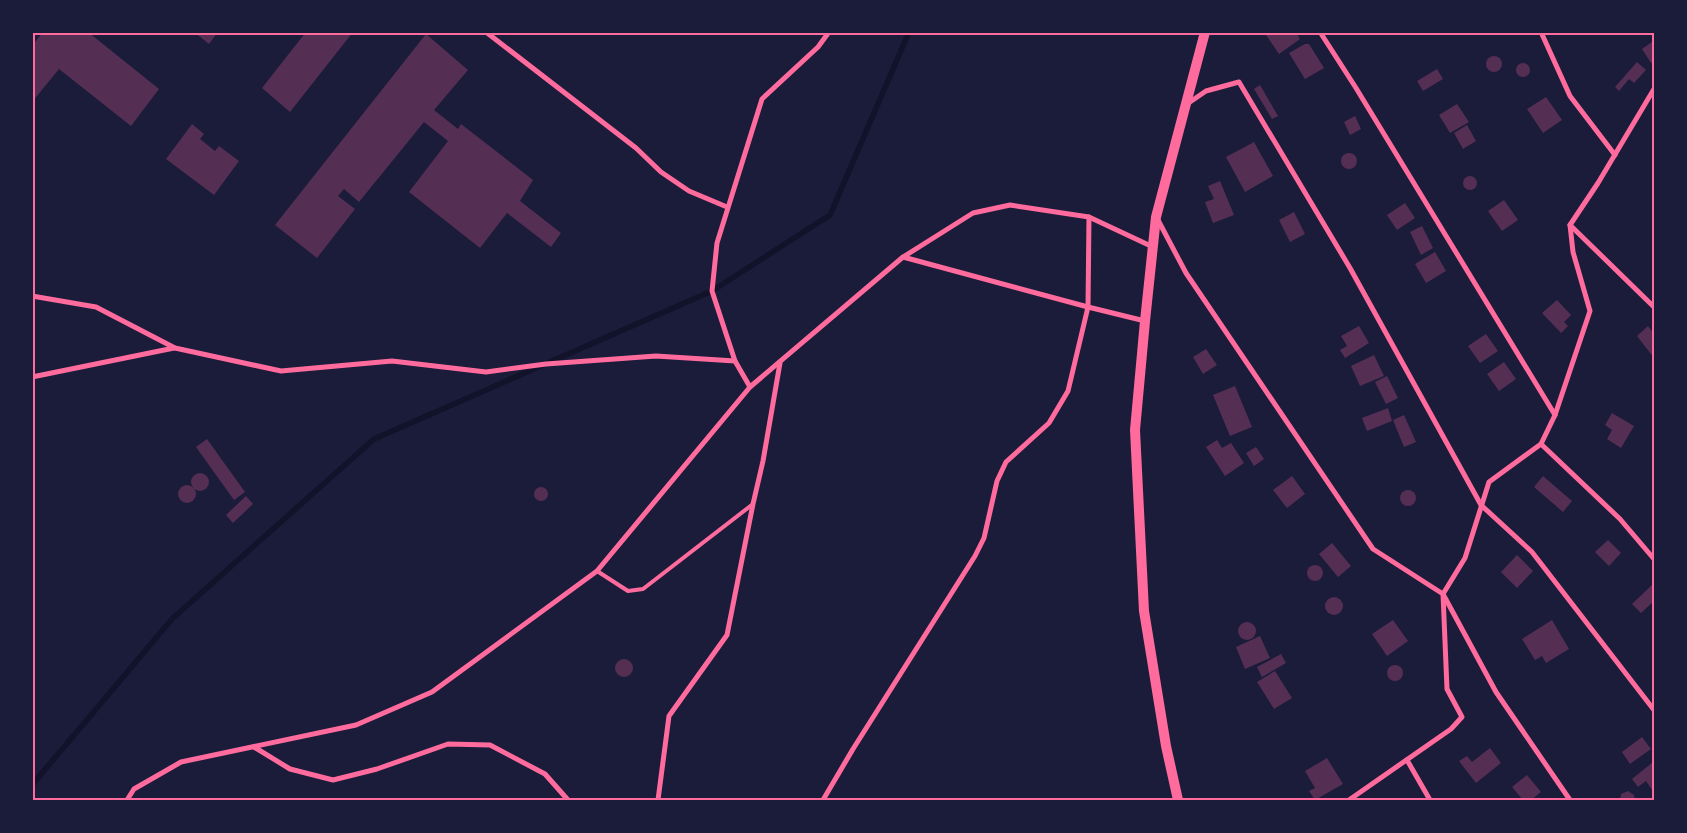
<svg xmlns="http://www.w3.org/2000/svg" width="1687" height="833" font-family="'DM Sans',sans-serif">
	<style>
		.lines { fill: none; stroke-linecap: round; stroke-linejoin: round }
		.stream { stroke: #12122b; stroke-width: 5.5 }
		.building { fill: #542f53 }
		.service { stroke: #ff6b9d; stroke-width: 4 }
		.minor { stroke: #ff6b9d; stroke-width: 5 }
		.secondary { stroke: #ff6b9d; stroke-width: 10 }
		.neatline { fill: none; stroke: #ff6b9d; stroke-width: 2 }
	</style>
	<rect width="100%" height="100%" fill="#1b1b3a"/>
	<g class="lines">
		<!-- stream -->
		<path class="stream" d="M32,785L172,619L374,439L712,291L830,215L909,32"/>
	</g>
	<!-- building -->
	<g class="building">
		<path d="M43,32H88L159,89L131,126L59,69L32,102V46Z"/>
		<path d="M194,32H218L209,44Z"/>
		<path d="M306,32H353L290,112L262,88Z"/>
		<path d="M1271,32H1296L1300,39L1279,54L1266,35Z"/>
		<path d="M426,34L468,70L434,110L458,129L461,124L533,180L520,201L561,233L551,247L507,213L480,248L409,192L448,141L424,122L359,202L344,189L338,196L355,209L317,258L275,225Z"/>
		<path d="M1652,42L1654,46V61L1651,63L1642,49Z"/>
		<path d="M1305,44H1309L1324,68L1305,79L1289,53Z"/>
		<circle cx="1494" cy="64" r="8"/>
		<path d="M1637,62L1646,70L1634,83L1629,79L1619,91L1615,87Z"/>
		<circle cx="1523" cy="70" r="7"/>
		<path d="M1437,69L1443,79L1423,91L1417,81Z"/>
		<path d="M1260,85L1278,116L1272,119L1254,89Z"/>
		<path d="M1546,97L1562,120L1543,133L1527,109Z"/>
		<path d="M1457,104L1469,122L1450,133L1439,115Z"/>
		<path d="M1355,116L1361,129L1350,135L1344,122Z"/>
		<path d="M192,124L204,134L200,139L215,151L219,146L239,161L214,195L166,159Z"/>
		<path d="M1467,125L1476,141L1463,149L1454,133Z"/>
		<path d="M1254,142L1273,176L1245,192L1226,157Z"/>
		<circle cx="1349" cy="161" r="8"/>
		<circle cx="1470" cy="183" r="7"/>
		<path d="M1220,181L1234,215L1213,223L1205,202L1214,199L1208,186Z"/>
		<path d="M1504,200L1518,220L1502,231L1488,211Z"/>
		<path d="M1405,203L1415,218L1397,230L1387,215Z"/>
		<path d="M1294,212L1305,234L1290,242L1279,220Z"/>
		<path d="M1422,226L1433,248L1421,255L1410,232Z"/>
		<path d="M1435,252L1446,271L1426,283L1415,264Z"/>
		<path d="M1557,300L1571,315L1564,322L1568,326L1561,333L1542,313Z"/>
		<path d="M1359,326L1369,343L1345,358L1340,350L1347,346L1341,336Z"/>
		<path d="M1648,326L1654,334V358L1637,336Z"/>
		<path d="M1486,334L1498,351L1480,363L1468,346Z"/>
		<path d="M1206,349L1217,365L1203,374L1193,357Z"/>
		<path d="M1374,355L1384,376L1360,386L1351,366Z"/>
		<path d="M1504,362L1516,379L1499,391L1487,374Z"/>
		<path d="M1387,376L1398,398L1386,404L1375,382Z"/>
		<path d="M1235,386L1252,427L1230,436L1213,395Z"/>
		<path d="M1388,408L1392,421L1367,431L1362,418Z"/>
		<path d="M1612,413L1634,426L1621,448L1607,439L1612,430L1605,425Z"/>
		<path d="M1404,415L1416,442L1404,447L1393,420Z"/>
		<path d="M207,439L245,492L234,500L196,447Z"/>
		<path d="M1217,440L1222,448L1231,443L1244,463L1225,476L1206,447Z"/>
		<path d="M1256,447L1264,459L1254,466L1246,453Z"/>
		<circle cx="200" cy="482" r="9"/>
		<path d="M1292,476L1305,494L1287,508L1273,490Z"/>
		<path d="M1543,476L1572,501L1563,512L1534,487Z"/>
		<circle cx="187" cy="494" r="9"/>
		<circle cx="541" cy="494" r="7"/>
		<circle cx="1408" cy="498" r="8"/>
		<path d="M246,496L253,504L233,523L226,515Z"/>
		<path d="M1608,540L1621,553L1609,566L1595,552Z"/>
		<path d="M1332,543L1351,566L1338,577L1319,554Z"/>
		<path d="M1517,555L1533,571L1517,588L1501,572Z"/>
		<circle cx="1315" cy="573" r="8"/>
		<path d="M1654,583V602V601L1641,613L1632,604Z"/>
		<circle cx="1334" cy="606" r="9"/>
		<path d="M1393,620L1408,641L1387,656L1372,634Z"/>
		<path d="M1552,620L1569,649L1546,663L1542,656L1535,660L1522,639Z"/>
		<circle cx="1247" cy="631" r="9"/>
		<path d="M1260,636L1270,658L1245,669L1236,647Z"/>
		<path d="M1281,654L1286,663L1262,677L1257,667Z"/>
		<circle cx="624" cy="668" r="9"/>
		<circle cx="1395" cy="673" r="8"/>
		<path d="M1275,671L1292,698L1274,709L1257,682Z"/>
		<path d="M1642,737L1651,749L1630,764L1622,752Z"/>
		<path d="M1490,748L1501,763L1476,783L1459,761L1467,756L1472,762Z"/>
		<path d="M1327,758L1343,784L1315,800L1309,791L1315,788L1305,771Z"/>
		<path d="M1653,762L1654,765V788L1652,790L1646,781L1638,787L1632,779Z"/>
		<path d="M1527,775L1541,792L1531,800H1523L1512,787Z"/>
		<path d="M1628,791L1634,795L1635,800H1620L1621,794Z"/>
	</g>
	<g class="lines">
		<!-- service -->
		<path class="service" d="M597,571L628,591L643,589L753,504"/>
		<!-- minor -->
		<g class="minor">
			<path d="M486,32L636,148L661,172L689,191L727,207"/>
			<path d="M1320,32L1356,88L1555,415"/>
			<path d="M1541,32L1570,96L1615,155"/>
			<path d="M1187,104L1206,91L1239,82L1350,268L1481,505L1532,552L1654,710"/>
			<path d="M1089,217L1088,307L1145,321"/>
			<path d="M1158,220L1186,273L1373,549L1443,594L1496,692L1570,800"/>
			<path d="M1570,225L1654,307"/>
			<path d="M32,296L96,307L175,348L281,371L392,361L486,372L546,364L656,356L735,361"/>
			<path d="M32,377L174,348"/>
			<path d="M750,387L735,361L712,291L717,243L762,99L818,47L829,32"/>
			<path d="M1541,444L1620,519L1654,559"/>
			<path d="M254,747L290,769L333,780L377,769L448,744L490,745L545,774L568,800"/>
			<path d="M1407,760L1430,800"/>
			<path d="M127,800L134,789L181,762L356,725L432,692L597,571L750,387L903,257L973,213L1010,205L1089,217L1153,247"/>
			<path d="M658,800L669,716L727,635L753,504L763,461L780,363"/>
			<path d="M823,800L853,749L975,556L984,538L997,481L1006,462L1049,423L1068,391L1088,307L903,257"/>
			<path d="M1349,800L1451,729L1462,717L1447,689L1443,594L1465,558L1489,482L1541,444L1555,415L1590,311L1573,252L1570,225L1598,183L1654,89"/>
		</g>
		<!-- secondary -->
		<path class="secondary" d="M1178,800L1166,746L1144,611L1135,430L1145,321L1156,217L1205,32"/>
	</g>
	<!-- border -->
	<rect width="1687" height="833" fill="none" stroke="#1b1b3a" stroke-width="68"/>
	<rect x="34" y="34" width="1619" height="765" class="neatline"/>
</svg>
